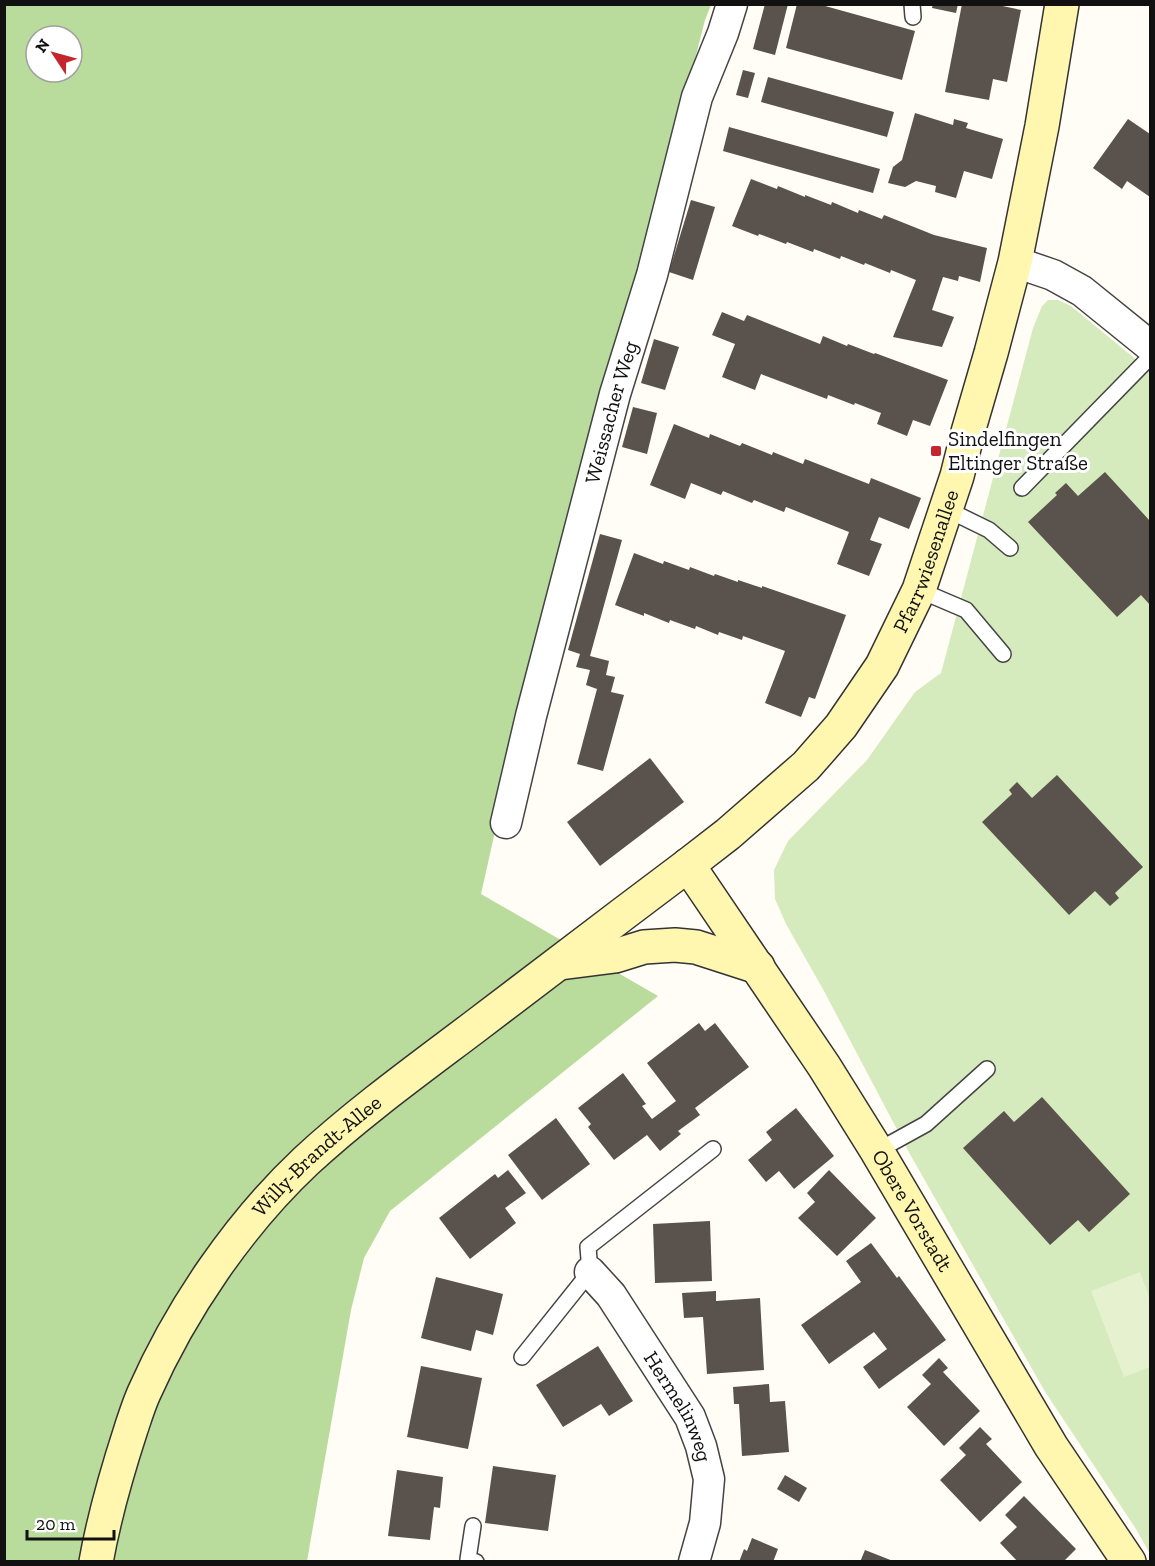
<svg xmlns="http://www.w3.org/2000/svg" width="1155" height="1566" font-family="'Zilla Slab',serif">
	<style>
		.green { fill: #d5ebbd }
		.forest { fill: #b9dc9c; fill-rule: evenodd }
		.pitch { fill: #e6f2cf }
		.building { fill: #5a524d }
		.lines { fill: none; stroke-linecap: round; stroke-linejoin: round }
		.service-casing { stroke: #444; stroke-width: 18 }
		.minor-casing { stroke: #444; stroke-width: 33 }
		.secondary-casing { stroke: #333; stroke-width: 36 }
		.service { stroke: #fff; stroke-width: 15 }
		.minor { stroke: #fff; stroke-width: 30 }
		.secondary { stroke: #fff6b0; stroke-width: 33 }
		.poi-dot { fill: #c4262e; stroke: #fff; stroke-width: 2 }
		.labels { text-anchor: middle; stroke-width: 6; stroke-linejoin: round; paint-order: stroke }
		.street-label { font-size: 21px; fill: #111; stroke: #fff }
		.poi-label { font-size: 21px; fill: #111; stroke: #fff; text-anchor: start }
	</style>
	<rect width="100%" height="100%" fill="#fffdf5"/>
	<!-- green -->
	<path class="green" d="M1048,300H1058L1071,306L1150,371V1554L1136,1529L1044,1390L911,1156L824,991L786,924L775,899L774,870L788,841L867,760L915,692L941,673L1033,328L1042,306Z"/>
	<!-- forest -->
	<path class="forest" d="M5,5H711L705,20L651,232L556,560L481,894L658,996L390,1211L364,1258L351,1310L307,1561L5,1562ZM36,36H72V72H36Z"/>
	<!-- pitch -->
	<path class="pitch" d="M1140,1272L1150,1299V1367L1124,1377L1091,1291Z"/>
	<!-- building -->
	<g class="building">
		<path d="M765,4H788L775,55L753,49Z"/>
		<path d="M797,4H818L915,31L902,80L786,48Z"/>
		<path d="M933,4H958L956,13L932,8Z"/>
		<path d="M962,4H993L1021,10L1007,82L993,79L989,100L945,92Z"/>
		<path d="M743,70L755,73L748,98L736,95Z"/>
		<path d="M768,77L894,112L887,137L761,102Z"/>
		<path d="M915,113L953,125L954,119L968,123L966,128L1003,139L992,179L964,171L956,198L935,192L936,186L916,181L905,187L888,183L893,167L902,160Z"/>
		<path d="M1128,119L1150,134V197L1127,181L1122,189L1093,168Z"/>
		<path d="M729,127L880,169L873,193L723,151Z"/>
		<path d="M751,179L777,189L778,186L805,197V195L831,205L832,202L858,213L859,210L882,219L884,215L934,235L987,248L980,282L959,276L958,281L943,277L932,310L954,317L942,347L893,337L916,280L891,270L890,273L865,263L864,265L841,256L840,259L814,249L813,252L787,242L786,244L759,234L758,236L732,226Z"/>
		<path d="M691,200L715,207L693,280L669,272Z"/>
		<path d="M722,312L744,321L747,315L820,344L823,336L847,346L848,344L874,354L875,353L948,380L930,426L913,420L907,436L877,424L881,413L855,403L854,405L828,395L827,399L761,374L755,390L722,377L735,344L712,335Z"/>
		<path d="M654,339L679,347L665,390L641,383Z"/>
		<path d="M633,407L657,413L647,454L622,447Z"/>
		<path d="M674,424L709,438L710,434L740,446L742,443L772,455L773,452L803,464L805,459L869,484L871,478L921,498L909,529L879,517L870,540L882,544L869,576L837,564L849,532L786,507L784,512L754,500L752,503L723,491L721,495L691,483L685,499L650,485Z"/>
		<path d="M1105,472L1150,521V605L1141,595L1117,617L1028,522L1057,495L1055,493L1066,483L1078,496Z"/>
		<path d="M600,534L622,540L590,656L609,661L606,675L615,677L611,692L624,695L603,771L577,764L597,689L586,685L590,670L576,667L580,654L568,650Z"/>
		<path d="M634,553L663,564L664,561L689,570L690,567L714,576L715,574L738,582V580L762,588V586L846,615L815,699L809,697L801,717L765,703L785,651L743,636L742,640L719,632L718,635L696,626L695,629L670,620L669,623L644,613V616L615,605Z"/>
		<path d="M650,758L684,802L600,866L567,822Z"/>
		<path d="M1057,775L1143,867L1115,893L1119,898L1110,906L1095,891L1069,915L982,822L1012,794L1009,790L1017,782L1032,798Z"/>
		<path d="M699,1023L705,1031L715,1023L749,1067L695,1108L700,1115L678,1131L681,1134L660,1151L647,1135L614,1160L588,1127L591,1124L578,1108L623,1073L646,1104L642,1106L652,1119L676,1101L647,1063Z"/>
		<path d="M1042,1097L1130,1194L1089,1232L1078,1220L1050,1245L963,1148L1004,1111L1014,1122Z"/>
		<path d="M796,1108L834,1156L794,1189L779,1171L766,1182L748,1160L772,1140L766,1132Z"/>
		<path d="M556,1118L590,1164L542,1200L508,1155Z"/>
		<path d="M508,1170L526,1193L505,1208L516,1223L470,1259L439,1218L495,1174L498,1178Z"/>
		<path d="M829,1170L876,1218L837,1256L798,1218L815,1202L807,1193Z"/>
		<path d="M710,1221L712,1281L655,1283L653,1224Z"/>
		<path d="M871,1243L897,1278L899,1276L946,1340L879,1389L863,1367L887,1349L874,1332L829,1364L801,1325L861,1282L846,1261Z"/>
		<path d="M436,1277L503,1294L493,1335L476,1330L471,1351L421,1338Z"/>
		<path d="M716,1291V1301L760,1298L764,1370L707,1374L703,1317L684,1318L682,1293Z"/>
		<path d="M598,1346L633,1401L609,1416L601,1404L563,1427L536,1385Z"/>
		<path d="M939,1358L948,1368L943,1372L980,1411L944,1446L907,1407L931,1384L922,1375Z"/>
		<path d="M421,1366L482,1378L468,1449L407,1437Z"/>
		<path d="M769,1384L770,1402L785,1401L789,1452L742,1456L739,1404H734L733,1387Z"/>
		<path d="M980,1427L992,1439L986,1444L1022,1482L980,1522L940,1480L966,1455L959,1448Z"/>
		<path d="M493,1466L556,1475L548,1531L485,1523Z"/>
		<path d="M397,1470L443,1477L440,1508L434,1507L430,1540L388,1536Z"/>
		<path d="M785,1475L807,1488L799,1502L777,1489Z"/>
		<path d="M1024,1496L1076,1549L1063,1562H1018L1000,1543L1017,1527L1005,1515Z"/>
		<path d="M752,1538L778,1549L773,1562H739L744,1549L747,1551Z"/>
		<path d="M865,1550L893,1561V1562H860Z"/>
	</g>
	<g class="lines">
		<defs>
			<g id="service">
				<path d="M912,4L913,17"/>
				<path d="M1022,488L1150,357"/>
				<path d="M946,509L989,530L1010,548"/>
				<path d="M919,590L966,610L1003,654"/>
				<path d="M877,1151L926,1124L987,1069"/>
				<path d="M522,1357L590,1272L588,1247L713,1149"/>
				<path d="M473,1526L468,1559L476,1562"/>
			</g>
			<g id="minor">
				<path d="M1015,262L1053,275L1082,291L1150,346"/>
				<path id="s1" d="M506,823L531,716L615,394L652,275L697,97L723,33L732,4"/>
				<path id="s2" d="M590,1272L611,1295L690,1417L701,1446L709,1479L705,1523L694,1562"/>
			</g>
			<g id="secondary">
				<path id="s3" d="M688,865L824,1066L877,1151L1051,1446L1129,1562"/>
				<path d="M560,963L615,956L644,947L675,945L696,947L758,967"/>
				<path id="s4" d="M96,1562C104,1517 117,1472 131,1429C135,1417 139,1404 144,1393C181,1309 239,1224 306,1161C358,1113 416,1071 473,1028C544,974 616,919 688,865L728,834L806,766L841,726L882,666L919,590L957,476L968,432L991,353L1015,262L1042,126L1062,4"/>
			</g>
		</defs>
		<!-- service casing -->
		<use href="#service" class="service-casing"/>
		<!-- minor casing -->
		<use href="#minor" class="minor-casing"/>
		<!-- secondary casing -->
		<use href="#secondary" class="secondary-casing"/>
		<!-- service -->
		<use href="#service" class="service"/>
		<!-- minor -->
		<use href="#minor" class="minor"/>
		<!-- secondary -->
		<use href="#secondary" class="secondary"/>
	</g>
	<!-- markers -->
	<rect class="poi-dot" x="930" y="445" width="12" height="12" rx="3"/>
	<g class="labels">
		<!-- street labels -->
		<g class="street-label">
			<text dy="7" stroke="none"><textPath href="#s1" startOffset="424">Weissacher Weg</textPath></text>
			<text dy="7" stroke="none"><textPath href="#s4" startOffset="1338">Pfarrwiesenallee</textPath></text>
			<text dy="7" stroke="none"><textPath href="#s4" startOffset="472">Willy-Brandt-Allee</textPath></text>
			<text dy="7" stroke="none"><textPath href="#s3" startOffset="412">Obere Vorstadt</textPath></text>
			<text dy="7" stroke="none"><textPath href="#s2" startOffset="162">Hermelinweg</textPath></text>
		</g>
		<!-- poi labels -->
		<g class="poi-label">
			<text x="948" y="446">Sindelfingen<tspan x="948" dy="24">Eltinger Straße</tspan></text>
		</g>
	</g>
	<!-- border -->
	<rect width="1155" height="1566" fill="none" stroke="#111111" stroke-width="12"/>
	<!-- north arrow -->
	<g transform="translate(54 54) rotate(306)"><circle r="28" fill="#ffffff" stroke="#a0a0a0" stroke-width="1.5"/>
	<path d="M0-4.5L10 22L0 15L-10 22Z" fill="#c4262e"/>
	<text y="-9" font-size="16" font-weight="bold" text-anchor="middle" fill="#111111">N</text>
	</g>
	<!-- scale -->
	<path d="M27 1530v9h87v-9" fill="none" stroke="#111111" stroke-width="3"/>
	<text x="36" y="1530" font-size="18" fill="#111111" stroke="#ffffff" stroke-width="4.5" paint-order="stroke">20 m</text>
</svg>
